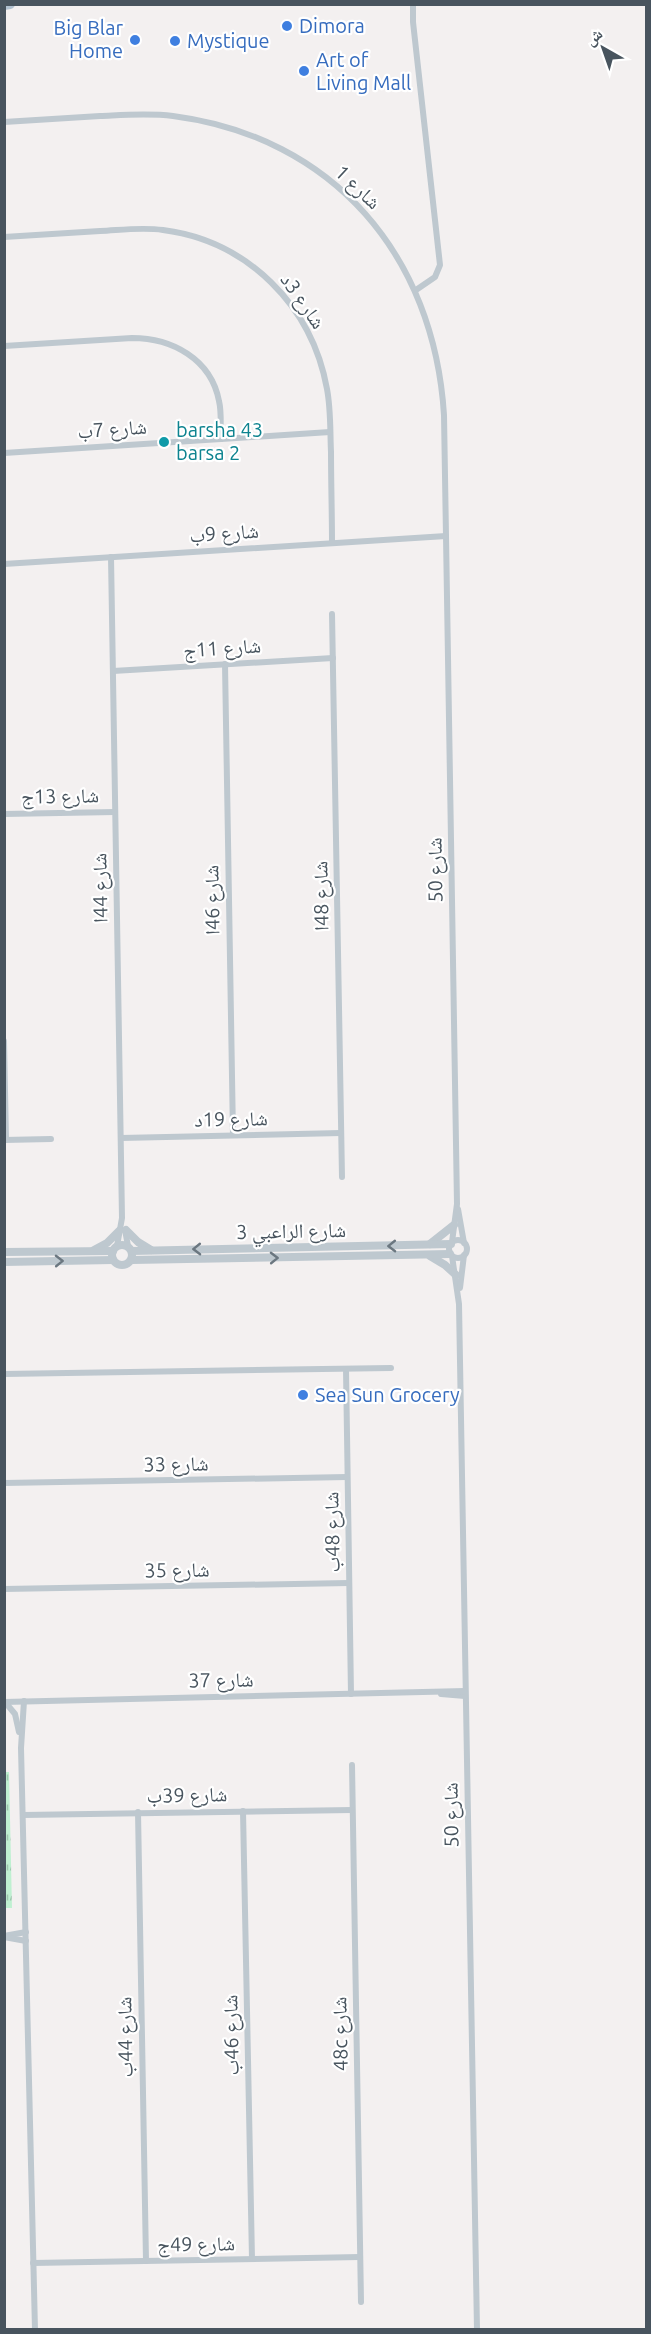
<svg xmlns="http://www.w3.org/2000/svg" width="651" height="2334" font-family="Ubuntu,'Noto Naskh Arabic',sans-serif">
	<style>
		.park { fill: url(#park-tufts) }
		.lines { fill: none; stroke-linecap: round; stroke-linejoin: round }
		.minor { stroke: #bec8cf; stroke-width: 6 }
		.tertiary { stroke: #bec8cf; stroke-width: 8 }
		.primary { stroke: #b0c0cf; stroke-width: 10 }
		.oneway { stroke: #6b7780 }
		.shop-dot { fill: #3f7fe0; stroke: #fff; stroke-width: 2 }
		.culture-dot { fill: #0f9aa8; stroke: #fff; stroke-width: 2 }
		.labels { text-anchor: middle; stroke-width: 4.5; stroke-linejoin: round; paint-order: stroke }
		.shop-label { font-size: 20px; fill: #366cbe; stroke: #fff; text-anchor: start }
		.street-label { font-size: 20px; fill: #48545e; stroke: #fff }
		.culture-label { font-size: 20px; fill: #0d838f; stroke: #fff; text-anchor: start }
	</style>
	<defs>
		<pattern id="park-tufts" width="24" height="20" patternUnits="userSpaceOnUse" patternTransform="scale(1.5)"><rect width="24" height="20" fill="#bff0d1"/><path d="M3 7l-1-3M5 7V3M7 7l1-3M15 17l-1-3M17 17v-4M19 17l1-3" fill="none" stroke="#9dc5ad"/></pattern>
	</defs>
	<rect width="100%" height="100%" fill="#f3f0f0"/>
	<!-- park -->
	<path class="park" d="M5,1772H9L12,1908H5Z"/>
	<g class="lines">
		<!-- minor -->
		<g class="minor">
			<path d="M413,4V22L440,265L435,277L416,290"/>
			<path d="M4,122C36,120 68,118 100,116C124,115 148,113 173,116C334,137 434,256 444,415L457,1204L452,1242"/>
			<path d="M4,237C36,235 68,233 100,231C121,230 142,227 163,230C248,241 312,306 327,389C331,410 330,431 331,452C331,483 332,513 332,543"/>
			<path d="M4,346L132,338C172,338 211,359 219,401C222,413 220,427 221,439"/>
			<path d="M4,453L330,432"/>
			<path d="M111,557L122,1218L117,1246"/>
			<path d="M4,564L446,536"/>
			<path d="M332,614L342,1177"/>
			<path d="M225,664L233,1135"/>
			<path d="M113,671L333,658"/>
			<path d="M4,814L115,812"/>
			<path d="M4,1041L6,1140"/>
			<path d="M121,1138L341,1133"/>
			<path d="M4,1140L51,1139"/>
			<path d="M458,1209L464,1243"/>
			<path d="M125,1230L128,1246"/>
			<circle cx="458" cy="1249" r="9"/>
			<path d="M452,1256L459,1304L477,2330"/>
			<path d="M460,1288L464,1255"/>
			<path d="M346,1369L351,1694"/>
			<path d="M4,1374L391,1368"/>
			<path d="M4,1483L347,1477"/>
			<path d="M4,1589L349,1583"/>
			<path d="M441,1694L465,1696"/>
			<path d="M24,1701L21,1748L35,2330"/>
			<path d="M4,1702L465,1691"/>
			<path d="M5,1702L15,1714L19,1732"/>
			<path d="M352,1765L361,2302"/>
			<path d="M243,1811L252,2259"/>
			<path d="M138,1812L146,2261"/>
			<path d="M23,1815L352,1810"/>
			<path d="M4,1936L26,1932"/>
			<path d="M4,1937L26,1941"/>
			<path d="M33,2263L360,2257"/>
		</g>
		<!-- tertiary -->
		<g class="tertiary">
			<path d="M126,1230L138,1242L151,1250"/>
			<path d="M430,1244L454,1225"/>
			<circle cx="122" cy="1255" r="10"/>
			<path d="M94,1250L107,1243L119,1231"/>
			<path d="M132,1251L451,1244"/>
			<path d="M4,1252L113,1251"/>
			<path d="M430,1256L445,1265L456,1275"/>
			<path d="M132,1260L450,1254"/>
			<path d="M4,1262L113,1260"/>
		</g>
		<!-- primary -->
		<path class="primary" d="M4,5L10,4"/>
	</g>
	<!-- one-way arrows -->
	<defs><path id="oneway-chevron" d="M-2-3.5L2.5 0L-2 3.5" fill="none" stroke-width="1.6" stroke-linecap="round" stroke-linejoin="round" transform="scale(1.5)"/></defs>
	<g class="oneway">
		<use href="#oneway-chevron" transform="translate(392 1246) rotate(179)"/>
		<use href="#oneway-chevron" transform="translate(197 1249) rotate(179)"/>
		<use href="#oneway-chevron" transform="translate(274 1258) rotate(-1)"/>
		<use href="#oneway-chevron" transform="translate(59 1261) rotate(-1)"/>
	</g>
	<!-- markers -->
	<g class="shop-dot">
		<circle cx="287" cy="26" r="6"/>
		<circle cx="135" cy="40" r="6"/>
		<circle cx="175" cy="41" r="6"/>
		<circle cx="304" cy="71" r="6"/>
		<circle cx="303" cy="1395" r="6"/>
	</g>
	<circle class="culture-dot" cx="164" cy="442" r="6"/>
	<g class="labels">
		<!-- shop labels -->
		<g class="shop-label">
			<text x="299" y="33">Dimora</text>
			<text x="123" y="35" text-anchor="end">Big Blar<tspan x="123" dy="23">Home</tspan></text>
			<text x="187" y="48">Mystique</text>
			<text x="316" y="67">Art of<tspan x="316" dy="23">Living Mall</tspan></text>
			<text x="315" y="1402">Sea Sun Grocery</text>
		</g>
		<!-- street labels -->
		<g class="street-label">
			<text transform="translate(358 187) rotate(43)" y="7">شارع 1</text>
			<text transform="translate(303 301) rotate(55)" y="7">شارع 3د</text>
			<text transform="translate(112 429) rotate(-4)" y="7">شارع 7ب</text>
			<text transform="translate(224 533) rotate(-4)" y="7">شارع 9ب</text>
			<text transform="translate(222 648) rotate(-4)" y="7">شارع 11ج</text>
			<text transform="translate(60 796) rotate(-1)" y="7">شارع 13ج</text>
			<text transform="translate(435 870) rotate(-91)" y="7">شارع 50</text>
			<text transform="translate(100 888) rotate(-91)" y="7">شارع 44ا</text>
			<text transform="translate(321 896) rotate(-91)" y="7">شارع 48ا</text>
			<text transform="translate(212 900) rotate(-91)" y="7">شارع 46ا</text>
			<text transform="translate(231 1119) rotate(-1)" y="7">شارع 19د</text>
			<text transform="translate(291 1231) rotate(-1)" y="7">شارع الراعبي 3</text>
			<text transform="translate(176 1464) rotate(-1)" y="7">شارع 33</text>
			<text transform="translate(332 1532) rotate(-91)" y="7">شارع 48ب</text>
			<text transform="translate(177 1570) rotate(-1)" y="7">شارع 35</text>
			<text transform="translate(221 1680) rotate(-1)" y="7">شارع 37</text>
			<text transform="translate(187 1795) rotate(-1)" y="7">شارع 39ب</text>
			<text transform="translate(451 1815) rotate(-91)" y="7">شارع 50</text>
			<text transform="translate(340 2034) rotate(-91)" y="7">48c شارع</text>
			<text transform="translate(231 2035) rotate(-91)" y="7">شارع 46ب</text>
			<text transform="translate(125 2037) rotate(-91)" y="7">شارع 44ب</text>
			<text transform="translate(196 2244) rotate(-1)" y="7">شارع 49ج</text>
		</g>
		<!-- culture labels -->
		<g class="culture-label">
			<text x="176" y="437">barsha 43<tspan x="176" dy="23">barsa 2</tspan></text>
		</g>
	</g>
	<!-- border -->
	<rect width="651" height="2334" fill="none" stroke="#48545e" stroke-width="12"/>
	<!-- north arrow -->
	<g transform="translate(603 48) rotate(320)" stroke="#ffffff" stroke-width="4.5" paint-order="stroke">
	<path d="M0-4.5L10 22L0 15L-10 22Z" fill="#48545e"/>
	<text y="-9" font-size="16" font-weight="bold" text-anchor="middle" fill="#48545e">ش</text>
	</g>
</svg>
